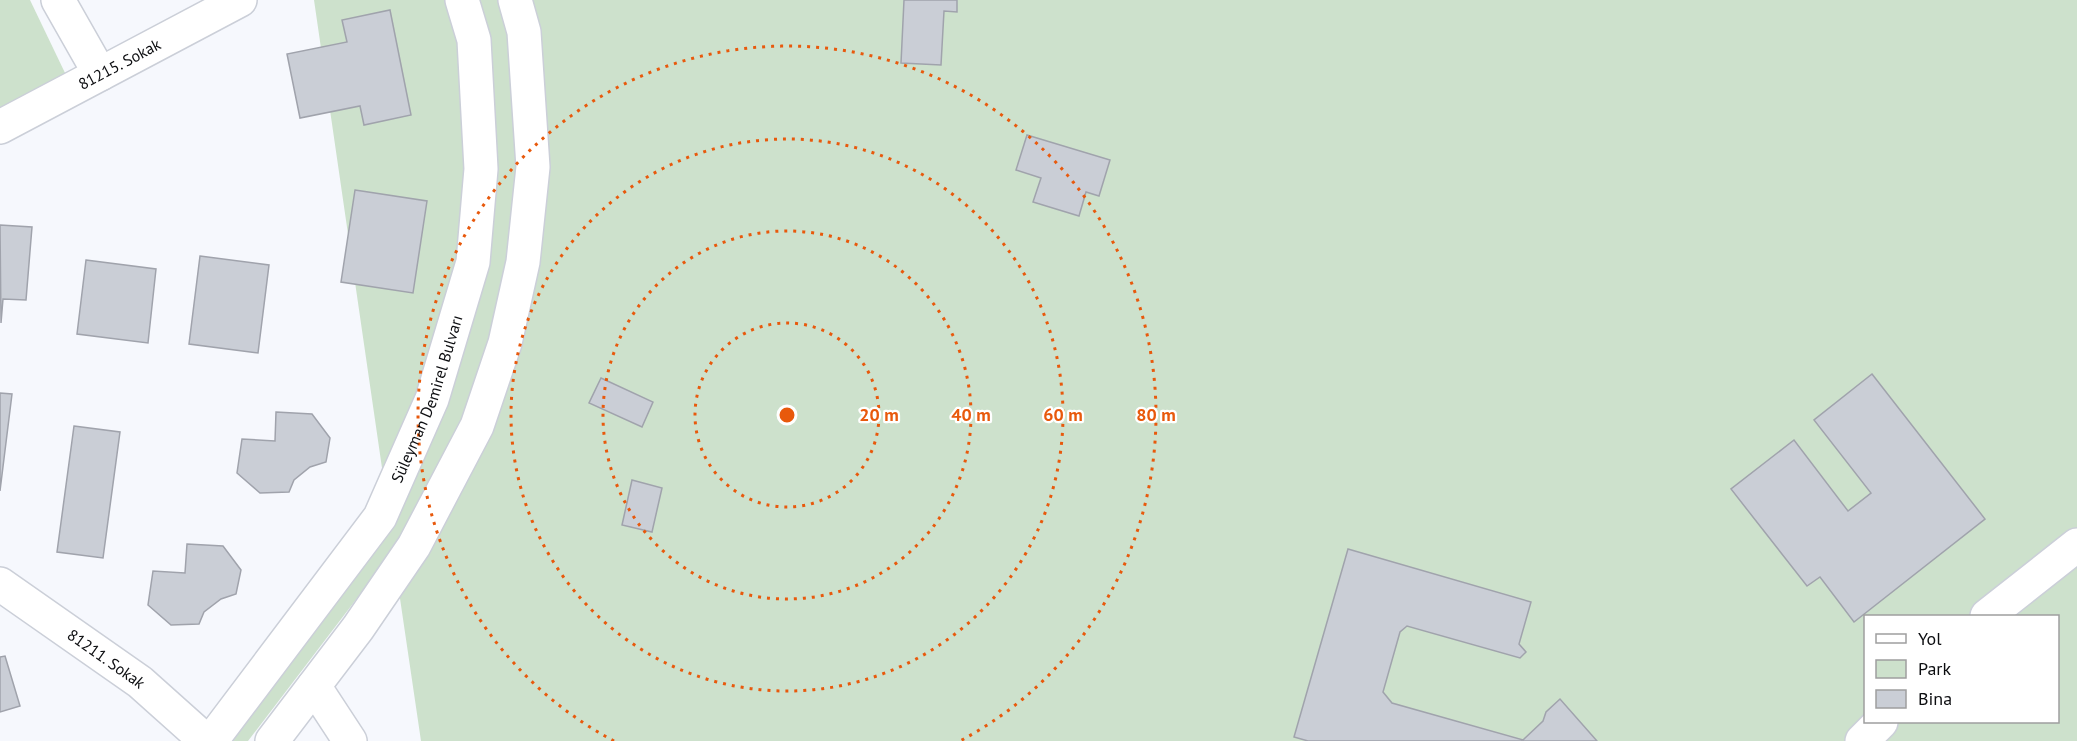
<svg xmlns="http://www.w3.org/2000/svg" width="2077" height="741" font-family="'PT Sans',sans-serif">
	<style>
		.green { fill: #cde1cc; fill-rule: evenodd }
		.building { fill: #caced6; stroke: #a0a3ac; stroke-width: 1.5 }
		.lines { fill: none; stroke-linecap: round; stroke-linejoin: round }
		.minor-casing { stroke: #cbcfd8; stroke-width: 36 }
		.major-casing { stroke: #cbcfd8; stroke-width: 36 }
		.minor { stroke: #fff; stroke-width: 33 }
		.major { stroke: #fff; stroke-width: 33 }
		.ring { fill: none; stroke: #e8590c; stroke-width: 3; stroke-dasharray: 3 6 }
		.labels { text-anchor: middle; stroke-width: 4.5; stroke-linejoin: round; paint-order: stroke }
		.street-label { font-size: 16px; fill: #0c0d10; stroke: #fff }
		.centre { fill: #e8590c; stroke: #fff; stroke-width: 3 }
		.ring-label { font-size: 18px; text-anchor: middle; font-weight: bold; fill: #e8590c; stroke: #fff; stroke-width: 4.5; stroke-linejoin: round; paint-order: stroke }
	</style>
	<rect width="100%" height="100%" fill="#f6f8fd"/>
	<!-- green -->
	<g class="green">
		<path d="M0,0H30L66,75L0,110Z"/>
		<path d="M314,0H2077V741H421L393,551L248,741H227L390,523ZM1866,616H2058V722H1866Z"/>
	</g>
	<!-- building -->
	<g class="building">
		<path d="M904,0H957V12L944,11L941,65L901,63Z"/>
		<path d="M390,10L411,115L364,125L360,106L300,118L287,54L347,42L342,20Z"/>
		<path d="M1027,135L1110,160L1099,196L1086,192L1079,216L1033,202L1041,178L1016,170Z"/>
		<path d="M355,190L427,201L413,293L341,282Z"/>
		<path d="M0,225L32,227L26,300L3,299L1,323Z"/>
		<path d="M200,256L269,265L258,353L189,344Z"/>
		<path d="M86,260L156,269L148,343L77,334Z"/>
		<path d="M1872,374L1985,519L1854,622L1820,577L1807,586L1731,489L1794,440L1848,511L1871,493L1814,420Z"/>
		<path d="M601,378L653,402L642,427L589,403Z"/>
		<path d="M0,393L12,394L0,491Z"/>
		<path d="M276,412L312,414L330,438L326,462L310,467L294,480L289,492L260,493L237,473L242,439L275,441Z"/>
		<path d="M74,426L120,432L103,558L57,552Z"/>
		<path d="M632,480L662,488L652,532L622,525Z"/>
		<path d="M187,544L223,546L241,570L236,594L221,599L204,612L199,624L171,625L148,605L153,571L185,573Z"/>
		<path d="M1348,549L1531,602L1519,644L1526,652L1520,658L1407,626L1400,632L1383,692L1392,703L1523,740L1543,721L1546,712L1560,699L1597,741H1308L1294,737Z"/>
		<path d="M5,656L20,706L0,712V657Z"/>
	</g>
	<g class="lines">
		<defs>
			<g id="minor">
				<path d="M58,0L100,74"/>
				<path id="s1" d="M0,127L240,0"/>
				<path id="s2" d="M0,584L140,682L206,741"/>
				<path d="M1987,616L2077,545"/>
				<path d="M314,686L350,741"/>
				<path d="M1862,741L1881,722"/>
			</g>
			<g id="major">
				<path id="s3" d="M211,741L380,517L432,399L473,262L481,169L474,40L462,0"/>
				<path d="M272,741L358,628L414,546L477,426L505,343L523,262L533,167L524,32L515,0"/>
			</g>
		</defs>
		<!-- minor casing -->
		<use href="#minor" class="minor-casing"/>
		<!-- major casing -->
		<use href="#major" class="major-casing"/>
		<!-- minor -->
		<use href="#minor" class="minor"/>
		<!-- major -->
		<use href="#major" class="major"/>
	</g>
	<!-- distance rings -->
	<g class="ring">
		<circle cx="787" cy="415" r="92"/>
		<circle cx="787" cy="415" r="184"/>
		<circle cx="787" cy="415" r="276"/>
		<path d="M614 741A369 369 0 1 1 960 741"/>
	</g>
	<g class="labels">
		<!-- street labels -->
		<g class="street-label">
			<text dy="6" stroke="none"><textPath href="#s1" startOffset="135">81215. Sokak</textPath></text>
			<text dy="6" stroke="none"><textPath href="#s3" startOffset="408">Süleyman Demirel Bulvarı</textPath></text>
			<text dy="6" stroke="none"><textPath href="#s2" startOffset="130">81211. Sokak</textPath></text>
		</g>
	</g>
	<circle cx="787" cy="415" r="9" class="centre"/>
	<g class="ring-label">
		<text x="879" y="421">20 m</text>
		<text x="971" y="421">40 m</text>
		<text x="1063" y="421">60 m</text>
		<text x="1156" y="421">80 m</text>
	</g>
	<!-- legend -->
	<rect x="1864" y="615" width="195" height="108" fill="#ffffff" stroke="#9e9e9f" stroke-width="1.5"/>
	<rect x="1876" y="634" width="30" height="9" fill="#ffffff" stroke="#9e9e9f" stroke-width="1.5"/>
	<text x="1918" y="645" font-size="18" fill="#0c0d10">Yol</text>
	<rect x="1876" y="660" width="30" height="18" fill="#cde1cc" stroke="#9e9e9f" stroke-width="1.5"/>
	<text x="1918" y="675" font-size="18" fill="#0c0d10">Park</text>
	<rect x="1876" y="690" width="30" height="18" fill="#caced6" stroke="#9e9e9f" stroke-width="1.5"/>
	<text x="1918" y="705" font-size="18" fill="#0c0d10">Bina</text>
</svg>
